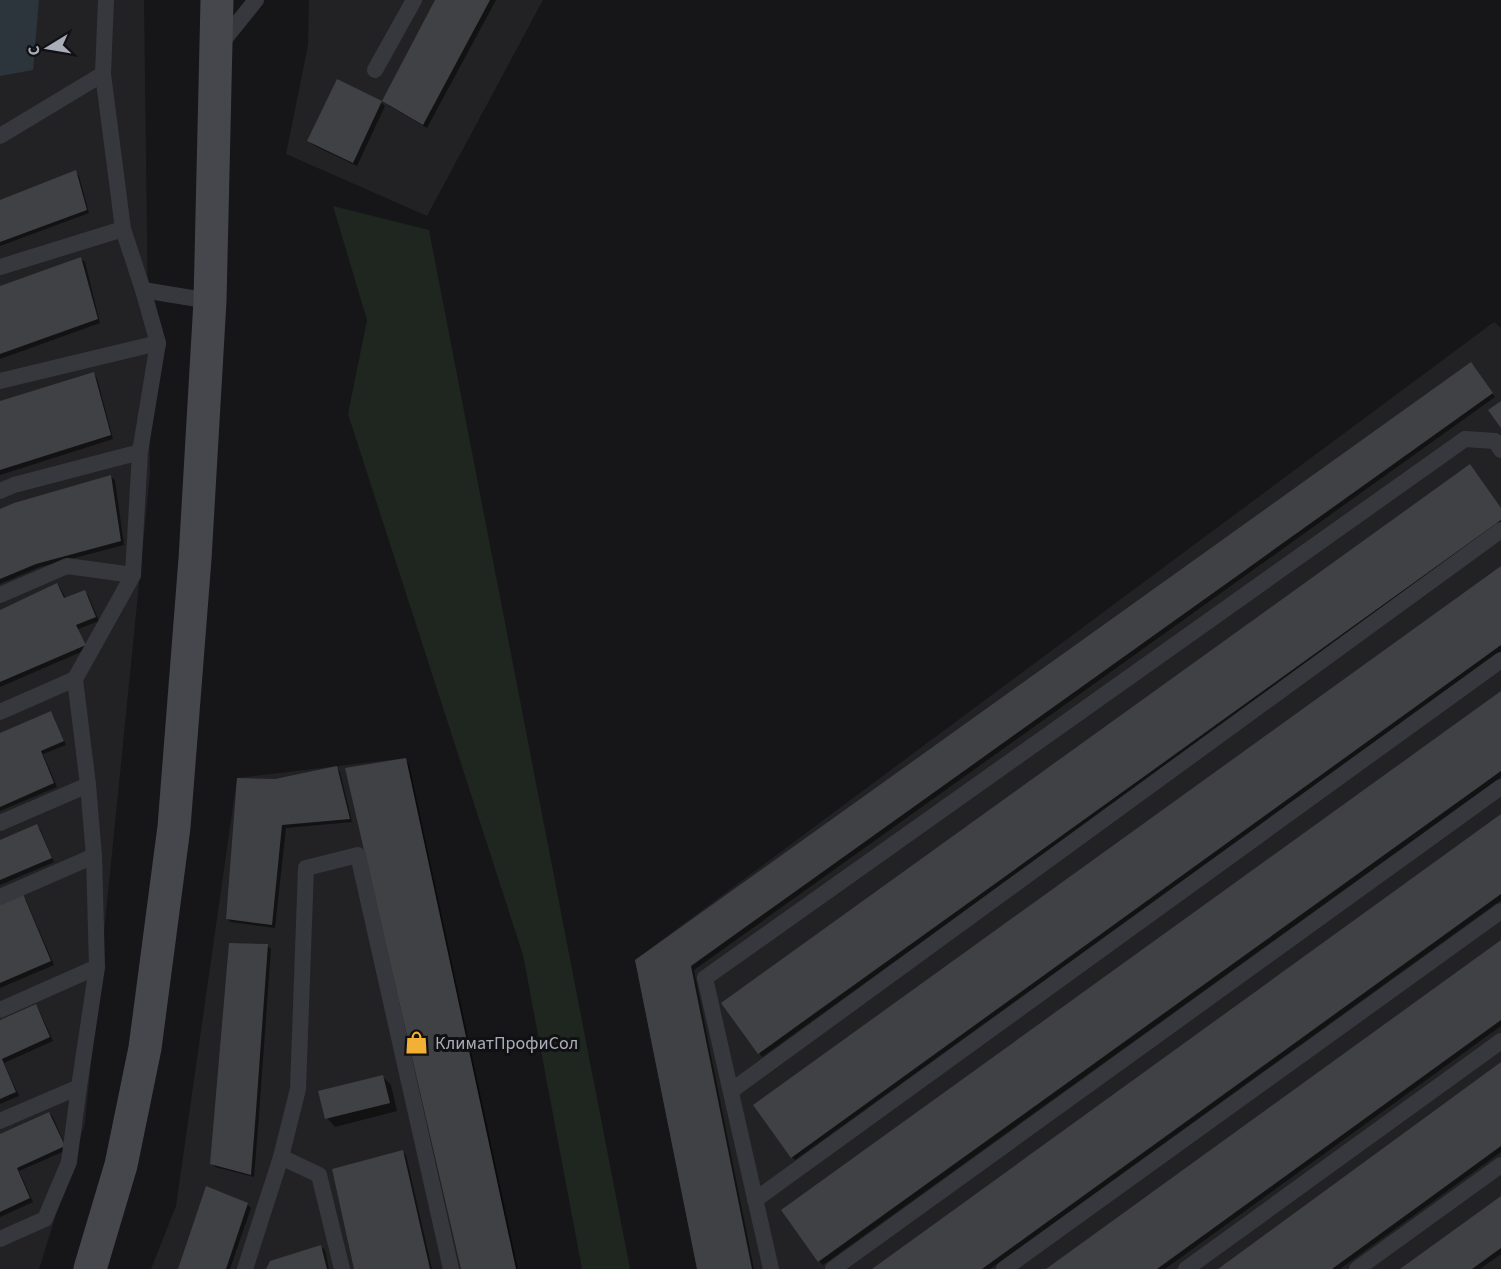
<svg xmlns="http://www.w3.org/2000/svg" width="1501" height="1269" font-family="'Source Sans 3',sans-serif">
	<style>
		.built { fill: #222225 }
		.green { fill: #1e261f }
		.water { fill: #2c353c }
		.shadow { fill: #0007 }
		.building { fill: #404145 }
		.lines { fill: none; stroke-linecap: round; stroke-linejoin: round }
		.service { stroke: #37383d; stroke-width: 16 }
		.secondary { stroke: #45474d; stroke-width: 33 }
		.labels { text-anchor: middle; stroke-width: 6; stroke-linejoin: round; paint-order: stroke }
		.poi-label { font-size: 18px; fill: #a8adb8; stroke: #111113; text-anchor: start }
	</style>
	<rect width="100%" height="100%" fill="#161618"/>
	<!-- built -->
	<g class="built">
		<path d="M0,0H144L150,474L85,1123L39,1269H0Z"/>
		<path d="M309,0H543L427,216L286,154L308,45Z"/>
		<path d="M1494,322L1501,328V1269H697L635,960Z"/>
		<path d="M406,758L516,1269H151L176,1206L237,778Z"/>
	</g>
	<!-- green -->
	<path class="green" d="M333,206L429,230L630,1269H582L523,955L348,414L367,320Z"/>
	<!-- water -->
	<path class="water" d="M0,0H39L33,70L0,76Z"/>
	<!-- shadow -->
	<g class="shadow">
		<path d="M437,0H496L427,128L388,105L384,101Z"/>
		<path d="M381,102L385,106L357,166L313,145L309,141Z"/>
		<path d="M75,172L79,176L89,213L0,246V201Z"/>
		<path d="M81,259L85,262L100,323L0,359V288Z"/>
		<path d="M1474,367L1495,397L694,970L754,1269H699L637,960Z"/>
		<path d="M94,374L97,378L113,439L0,475V402Z"/>
		<path d="M111,477L115,480L124,545L40,567L0,584V511Z"/>
		<path d="M1501,509V526L762,1057L759,1053Z"/>
		<path d="M1501,568V651L795,1160L792,1157Z"/>
		<path d="M57,584L60,588L66,599L84,592L88,595L99,621L78,629L88,649L0,687V612Z"/>
		<path d="M1501,693V777L823,1265L819,1261L783,1210Z"/>
		<path d="M51,713L54,717L66,745L43,754L57,787L0,811V735Z"/>
		<path d="M405,760L409,764L518,1269H463Z"/>
		<path d="M336,768L340,772L352,822L286,828L275,928L231,922L227,919L275,781Z"/>
		<path d="M1501,816V900L990,1269H874Z"/>
		<path d="M36,826L40,829L54,862L0,885V842Z"/>
		<path d="M22,896L26,900L54,965L0,988V906Z"/>
		<path d="M1501,942V1026L1165,1269H1048Z"/>
		<path d="M267,945L271,949L259,1115L254,1177L215,1167L212,1163Z"/>
		<path d="M36,1006L39,1010L53,1041L4,1063L19,1096L0,1104V1022Z"/>
		<path d="M1501,1064V1152L1340,1269H1220Z"/>
		<path d="M383,1077L391,1085L397,1111L335,1127L327,1118Z"/>
		<path d="M49,1113L53,1117L67,1150L19,1171L33,1202L0,1217V1135Z"/>
		<path d="M402,1151L406,1155L432,1269H356Z"/>
		<path d="M1501,1198V1254L1480,1269H1402Z"/>
		<path d="M247,1204L251,1208L230,1269H180Z"/>
		<path d="M321,1247L325,1250L329,1269H268Z"/>
	</g>
	<!-- building -->
	<g class="building">
		<path d="M435,0H490L423,125L382,101Z"/>
		<path d="M337,79L382,101L353,163L307,141Z"/>
		<path d="M76,170L87,210L0,242V200Z"/>
		<path d="M81,257L98,319L0,354V286Z"/>
		<path d="M1471,362L1493,393L691,966L752,1269H697L635,960Z"/>
		<path d="M94,372L111,435L0,470V401Z"/>
		<path d="M1501,401V428L1488,410Z"/>
		<path d="M1470,464L1501,508V520L758,1054L721,1003Z"/>
		<path d="M111,475L121,541L36,564L0,579V509L14,503Z"/>
		<path d="M1501,566V645L791,1158L753,1105Z"/>
		<path d="M57,583L64,598L85,590L96,617L76,625L86,645L0,682V610Z"/>
		<path d="M1501,691V771L818,1262L781,1210Z"/>
		<path d="M51,711L64,741L41,751L54,783L0,807V733Z"/>
		<path d="M406,758L516,1269H461L345,768Z"/>
		<path d="M337,766L350,819L282,825L272,925L226,919L237,778L275,779Z"/>
		<path d="M1501,814V894L982,1269H872Z"/>
		<path d="M37,824L52,858L0,880V840Z"/>
		<path d="M23,894L51,961L0,983V904Z"/>
		<path d="M1501,940V1020L1157,1269H1046Z"/>
		<path d="M229,943L268,944L256,1111L251,1175L210,1164Z"/>
		<path d="M36,1004L50,1037L2,1059L16,1092L0,1099V1020Z"/>
		<path d="M1501,1062V1146L1332,1269H1218Z"/>
		<path d="M383,1075L390,1103L325,1119L318,1091Z"/>
		<path d="M49,1112L65,1146L17,1168L30,1198L0,1212V1134Z"/>
		<path d="M403,1150L430,1269H354L332,1169Z"/>
		<path d="M206,1186L248,1203L226,1269H178Z"/>
		<path d="M1501,1196V1248L1472,1269H1400Z"/>
		<path d="M321,1245L327,1269H266L270,1261Z"/>
	</g>
	<g class="lines">
		<!-- service -->
		<g class="service">
			<path d="M219,46L256,0"/>
			<path d="M375,70L414,0"/>
			<path d="M0,136L103,74"/>
			<path d="M0,267L123,229"/>
			<path d="M143,290L210,301"/>
			<path d="M0,381L158,343"/>
			<path d="M0,491L14,485L140,452"/>
			<path d="M0,595L67,566L133,575"/>
			<path d="M0,712L75,679"/>
			<path d="M0,823L88,785"/>
			<path d="M0,897L94,856"/>
			<path d="M0,1010L97,967"/>
			<path d="M731,1091L1501,530"/>
			<path d="M0,1121L79,1087"/>
			<path d="M281,1157L319,1175L342,1269"/>
			<path d="M755,1200L1501,660"/>
			<path d="M0,1239L45,1219L69,1162L79,1087L97,967L94,856L88,785L75,679L133,575L140,452L158,343L143,290L123,229L103,74L106,0"/>
			<path d="M245,1269L281,1157L298,1089L306,868L358,855L451,1269"/>
			<path d="M771,1269L705,978L1465,439L1495,441L1501,450"/>
			<path d="M833,1269L1501,787"/>
			<path d="M1004,1269L1501,911"/>
			<path d="M1186,1269L1501,1041"/>
			<path d="M1357,1269L1501,1165"/>
		</g>
		<!-- secondary -->
		<path class="secondary" d="M90,1269L121,1165L145,1048L174,827L195,559L210,301L217,0"/>
	</g>
	<!-- icons -->
	<defs>
		<symbol id="shop-bare" viewBox="-9 -9 18 18"><path d="M-5-2.5h2.3a2.7 3.5 0 0 1 5.4 0H5L5.5 6h-11ZM-1.5-2.5h3a1.5 2.3 0 0 0-3 0Z" fill="#f2b134" stroke="#111113" stroke-width="2.5" paint-order="stroke"/></symbol>
	</defs>
	<g fill-rule="evenodd">
		<use href="#shop-bare" x="400" y="1026" width="33" height="33"/>
	</g>
	<g class="labels">
		<!-- poi labels -->
		<g class="poi-label">
			<text x="435" y="1049">КлиматПрофиСол</text>
		</g>
	</g>
	<!-- north arrow -->
	<g transform="translate(48 48) rotate(259)" stroke="#111113" stroke-width="4.5" paint-order="stroke">
	<path d="M0-4.5L10 22L0 15L-10 22Z" fill="#a8adb8"/>
	<text y="-9" font-size="16" font-weight="bold" text-anchor="middle" fill="#a8adb8">С</text>
	</g>
</svg>
